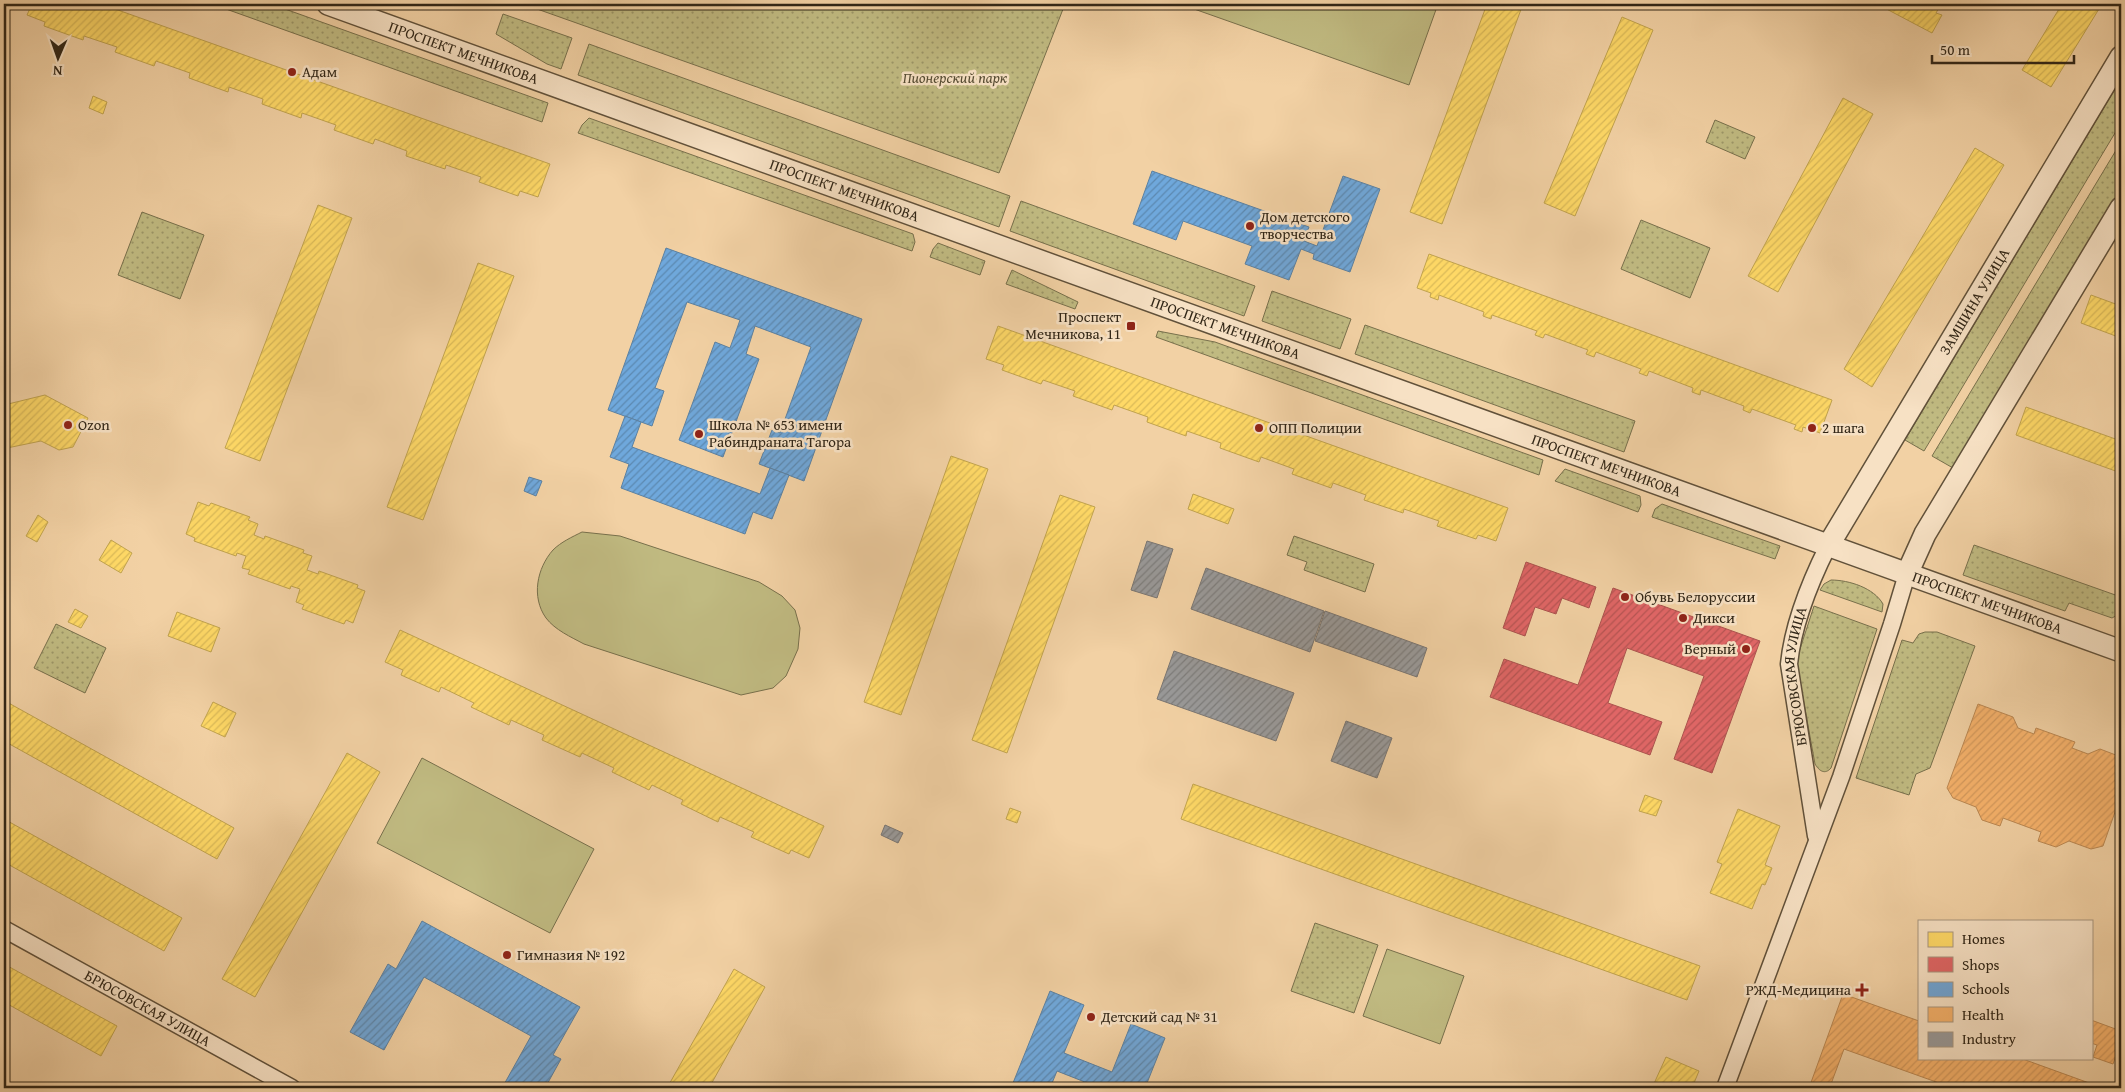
<svg xmlns="http://www.w3.org/2000/svg" width="2125" height="1092" font-family="'Gentium Book Plus',serif">
	<style>
		.green { fill: url(#green-dots); stroke: #78704c }
		.pitch { fill: #c0ba81; stroke: #78704c }
		.homes { fill: url(#homes-hatch); stroke: #c1a34e }
		.shops { fill: url(#shops-hatch); stroke: #ac534e }
		.schools { fill: url(#schools-hatch); stroke: #5c81a1 }
		.health { fill: url(#health-hatch); stroke: #bb8852 }
		.industry { fill: url(#industry-hatch); stroke: #7a7672 }
		.lines { fill: none; stroke-linecap: round; stroke-linejoin: round }
		.minor-casing { stroke: #61513a; stroke-width: 19 }
		.tertiary-casing { stroke: #61513a; stroke-width: 24 }
		.minor { stroke: #f7e1c4; stroke-width: 16 }
		.tertiary { stroke: #f7e1c4; stroke-width: 21 }
		.poi-dot { fill: #8f2418; stroke: #f7e1c4; stroke-width: 2 }
		.labels { text-anchor: middle; stroke-width: 5; stroke-linejoin: round; paint-order: stroke }
		.street-label { font-size: 15px; fill: #312617; stroke: #f7e1c4 }
		.poi-label { font-size: 15px; fill: #312617; stroke: #f7e1c4; text-anchor: start }
		.park-label { font-size: 15px; font-style: italic; fill: #554b32; stroke: #f7e1c4 }
	</style>
	<defs>
		<pattern id="green-dots" width="8" height="8" patternUnits="userSpaceOnUse" patternTransform="scale(1.25)"><rect width="8" height="8" fill="#c0ba81"/><path d="M2 2h.1M6 6h.1" fill="none" stroke="#9d9769" stroke-width="1.8" stroke-linecap="round"/></pattern>
		<pattern id="homes-hatch" width="6" height="6" patternUnits="userSpaceOnUse" patternTransform="scale(1.25)"><rect width="6" height="6" fill="#ffd966"/><path d="M-1 1l2-2M0 6l6-6M5 7l2-2" fill="none" stroke="#dbba58"/></pattern>
		<pattern id="shops-hatch" width="6" height="6" patternUnits="userSpaceOnUse" patternTransform="scale(1.25)"><rect width="6" height="6" fill="#e06666"/><path d="M-1 1l2-2M0 6l6-6M5 7l2-2" fill="none" stroke="#b65453"/></pattern>
		<pattern id="schools-hatch" width="6" height="6" patternUnits="userSpaceOnUse" patternTransform="scale(1.25)"><rect width="6" height="6" fill="#6fa8dc"/><path d="M-1 1l2-2M0 6l6-6M5 7l2-2" fill="none" stroke="#5c89b1"/></pattern>
		<pattern id="health-hatch" width="6" height="6" patternUnits="userSpaceOnUse" patternTransform="scale(1.25)"><rect width="6" height="6" fill="#f6b26b"/><path d="M-1 1l2-2M0 6l6-6M5 7l2-2" fill="none" stroke="#d3995c"/></pattern>
		<pattern id="industry-hatch" width="6" height="6" patternUnits="userSpaceOnUse" patternTransform="scale(1.25)"><rect width="6" height="6" fill="#999"/><path d="M-1 1l2-2M0 6l6-6M5 7l2-2" fill="none" stroke="#7d7d7c"/></pattern>
	</defs>
	<rect width="100%" height="100%" fill="#f2d1a4"/>
	<filter id="stains"><feTurbulence type="fractalNoise" baseFrequency=".004" numOctaves="4"/><feColorMatrix values="0 0 0 0 .2 0 0 0 0 .09 0 0 0 0 .02 0 0 0 .5 -.17"/></filter>
	<radialGradient id="worn" r=".72"><stop offset=".6" stop-color="#630" stop-opacity="0"/><stop offset="1" stop-color="#630" stop-opacity=".3"/></radialGradient>
	<!-- green -->
	<g class="green">
		<path d="M212,4H271L548,103L542,122Z"/>
		<path d="M523,4H1065L999,173Z"/>
		<path d="M503,14L572,38L561,69L547,64L496,34Z"/>
		<path d="M589,44L1010,196L999,227L578,75Z"/>
		<path d="M2121,79V123L1924,451L1905,440Z"/>
		<path d="M589,118L913,234L915,242L912,251L578,133L582,125Z"/>
		<path d="M1715,120L1755,137L1745,159L1706,142Z"/>
		<path d="M2121,142V189L1953,468L1932,456Z"/>
		<path d="M1021,201L1255,286L1244,316L1010,231Z"/>
		<path d="M142,212L204,235L180,299L118,275Z"/>
		<path d="M1641,220L1710,248L1690,298L1621,269Z"/>
		<path d="M938,243L985,261L980,275L930,257L933,249Z"/>
		<path d="M1012,270L1078,302L1075,309L1006,284Z"/>
		<path d="M1272,291L1351,319L1340,349L1262,321Z"/>
		<path d="M1365,325L1635,421L1624,452L1355,354Z"/>
		<path d="M1158,331L1215,342L1543,460L1539,475L1156,337Z"/>
		<path d="M1565,469L1640,496L1641,505L1638,512L1555,481Z"/>
		<path d="M1662,504L1780,546L1775,559L1652,517L1655,509Z"/>
		<path d="M1294,536L1374,564L1365,592L1304,570L1307,562L1287,555Z"/>
		<path d="M1974,545L2121,597V613L2112,618L2069,603L2065,611L1963,575Z"/>
		<path d="M1831,580C1849,580 1874,588 1883,604L1882,612L1820,590L1824,584Z"/>
		<path d="M1814,606L1877,629L1831,768C1825,775 1819,771 1815,764L1797,665L1799,652Z"/>
		<path d="M56,624L106,648L85,693L34,668Z"/>
		<path d="M1925,632H1937L1975,646L1930,768L1916,774L1909,795L1856,778L1902,640L1913,643L1919,634Z"/>
		<path d="M1315,923L1378,945L1354,1013L1291,991Z"/>
	</g>
	<!-- pitch -->
	<g class="pitch">
		<path d="M1180,4H1438L1409,85Z"/>
		<path d="M582,532L620,536L759,582L782,596L795,610L800,628L798,649L786,676L773,688L741,695L584,644C571,637 555,630 546,618C531,597 537,568 553,550C561,542 572,537 582,532Z"/>
		<path d="M422,758L594,849L550,933L377,843Z"/>
		<path d="M1387,949L1464,976L1440,1044L1363,1016Z"/>
	</g>
	<!-- homes -->
	<g class="homes">
		<path d="M32,4H101L550,164L538,197L520,191L518,196L479,182L481,177L446,165L445,169L406,156L407,151L375,139L373,144L334,130L336,125L302,113L301,118L262,104L263,99L229,87L228,92L189,78L190,73L156,61L154,66L115,52L117,47L84,36L83,40L44,26L45,22L27,15Z"/>
		<path d="M1487,4H1523L1442,224L1410,212Z"/>
		<path d="M1877,4H1941L1936,13L1942,15L1932,33Z"/>
		<path d="M2062,4H2102L2051,87L2022,70Z"/>
		<path d="M1622,17L1653,30L1575,216L1544,203Z"/>
		<path d="M93,96L107,102L103,114L89,108Z"/>
		<path d="M1843,98L1873,114L1778,292L1748,276Z"/>
		<path d="M1975,148L2004,165L1872,387L1844,369Z"/>
		<path d="M318,205L352,218L260,461L225,448Z"/>
		<path d="M1429,254L1832,400L1820,433L1803,427L1802,432L1794,429L1796,425L1752,409L1750,413L1743,410L1744,406L1701,390L1700,395L1692,392L1693,388L1649,371L1647,376L1639,373L1641,369L1596,352L1594,357L1586,354L1588,350L1545,334L1543,338L1535,335L1537,331L1492,315L1491,319L1483,316L1484,312L1439,295L1438,300L1430,297L1431,293L1417,288Z"/>
		<path d="M478,263L514,276L423,520L387,507Z"/>
		<path d="M2091,295L2121,306V338L2081,323Z"/>
		<path d="M998,326L1508,508L1496,541L1478,535L1476,539L1437,526L1439,521L1404,509L1403,513L1364,500L1366,495L1333,483L1331,488L1292,474L1294,469L1261,457L1259,462L1220,448L1221,443L1187,431L1186,436L1147,422L1148,417L1114,405L1112,410L1073,396L1075,391L1043,380L1041,384L1002,370L1004,365L986,359Z"/>
		<path d="M45,395L88,418L73,447L59,450L41,441L7,448L4,453V405Z"/>
		<path d="M2026,407L2121,441V473L2016,435Z"/>
		<path d="M951,456L988,469L901,715L864,702Z"/>
		<path d="M1193,494L1234,509L1228,524L1188,509Z"/>
		<path d="M1060,495L1095,507L1007,753L972,740Z"/>
		<path d="M198,502L209,506L211,503L250,517L248,520L258,524L254,535L264,539L265,536L304,550L303,553L312,556L307,570L318,574L319,571L358,585L357,588L365,591L353,623L346,620L344,624L302,609L304,605L296,602L300,589L291,586L290,589L248,574L250,570L242,568L246,556L237,553L236,556L194,541L195,538L186,534Z"/>
		<path d="M38,515L48,522L37,542L26,536Z"/>
		<path d="M111,540L132,553L121,573L99,560Z"/>
		<path d="M75,609L88,616L81,628L68,622Z"/>
		<path d="M177,612L220,628L211,652L168,636Z"/>
		<path d="M400,630L824,826L809,858L791,850L789,854L751,837L754,832L720,817L718,822L681,804L683,800L652,785L649,790L612,772L614,768L582,753L580,757L542,740L544,735L511,720L509,725L471,707L474,703L441,687L439,692L401,675L403,670L385,662Z"/>
		<path d="M5,701L234,828L217,859L4,741Z"/>
		<path d="M213,702L236,713L225,737L201,726Z"/>
		<path d="M347,753L380,772L255,997L222,979Z"/>
		<path d="M1193,784L1700,966L1687,1000L1181,819Z"/>
		<path d="M1645,795L1662,801L1656,816L1639,811Z"/>
		<path d="M1010,808L1021,812L1017,823L1006,819Z"/>
		<path d="M1738,809L1780,826L1765,865L1772,868L1765,885L1762,884L1752,909L1710,893L1722,864L1717,862Z"/>
		<path d="M4,819L182,918L164,951L4,862Z"/>
		<path d="M4,964L117,1026L101,1056L4,1002Z"/>
		<path d="M734,969L765,987L709,1088H667Z"/>
		<path d="M1666,1057L1699,1071L1692,1088H1652Z"/>
	</g>
	<!-- shops -->
	<g class="shops">
		<path d="M1526,562L1596,587L1589,608L1562,598L1556,614L1535,607L1525,636L1503,628Z"/>
		<path d="M1613,588L1760,641L1712,773L1674,759L1704,676L1627,648L1608,703L1662,722L1650,755L1490,697L1504,659L1578,685Z"/>
	</g>
	<!-- schools -->
	<g class="schools">
		<path d="M1152,171L1309,227L1304,241L1317,246L1343,176L1380,189L1350,272L1313,259L1314,254L1301,249L1289,280L1245,264L1252,246L1183,221L1176,240L1133,224Z"/>
		<path d="M666,248L862,319L804,481L759,464L772,430L780,433L811,347L755,326L746,354L759,359L723,457L679,440L715,342L730,348L740,320L687,302L655,388L664,391L652,426L608,410Z"/>
		<path d="M625,416L641,422L632,447L760,494L770,468L789,475L772,519L753,512L745,534L621,488L629,464L610,457Z"/>
		<path d="M529,477L542,481L536,496L524,491Z"/>
		<path d="M422,921L580,1007L553,1055L561,1059L545,1088H502L531,1036L424,977L384,1050L350,1032L388,964L396,969Z"/>
		<path d="M1050,991L1084,1005L1064,1053L1112,1072L1131,1024L1165,1038L1145,1088H1100L1057,1071L1050,1088H1011Z"/>
	</g>
	<!-- health -->
	<g class="health">
		<path d="M1978,704L2013,717L2018,728L2034,734L2036,728L2075,742L2072,748L2088,754L2100,749L2121,757V795L2103,846L2091,849L2069,841L2056,847L2038,841L2041,832L2003,818L2000,826L1982,820L1976,807L1953,798L1947,788Z"/>
		<path d="M1843,994L1919,1021V1058H2020L2103,1088H1953L1844,1049L1831,1084L1840,1088H1809Z"/>
		<path d="M2091,1020L2121,1031V1041L2113,1064L2093,1057L2097,1045L2091,1043Z"/>
	</g>
	<!-- industry -->
	<g class="industry">
		<path d="M1147,541L1173,549L1157,598L1131,590Z"/>
		<path d="M1206,568L1324,611L1310,652L1191,609Z"/>
		<path d="M1325,611L1427,648L1417,677L1315,641Z"/>
		<path d="M1174,651L1294,693L1276,741L1157,699Z"/>
		<path d="M1346,721L1392,738L1377,778L1331,761Z"/>
		<path d="M885,825L903,833L898,843L881,835Z"/>
	</g>
	<g class="lines">
		<defs>
			<g id="minor">
				<path id="s1" d="M1816,836L1789,664C1793,624 1810,582 1828,546"/>
				<path id="s2" d="M4,929L292,1088"/>
				<path d="M1725,1088L1841,777L1892,624L1907,574"/>
			</g>
			<g id="tertiary">
				<path id="s3" d="M328,4L2121,651"/>
				<path id="s4" d="M1828,546L2121,57"/>
				<path d="M1907,574L1925,534L2121,208"/>
			</g>
		</defs>
		<!-- minor casing -->
		<use href="#minor" class="minor-casing"/>
		<!-- tertiary casing -->
		<use href="#tertiary" class="tertiary-casing"/>
		<!-- minor -->
		<use href="#minor" class="minor"/>
		<!-- tertiary -->
		<use href="#tertiary" class="tertiary"/>
	</g>
	<!-- markers -->
	<g class="poi-dot">
		<circle cx="292" cy="72" r="5"/>
		<circle cx="1250" cy="226" r="5"/>
		<rect x="1126" y="321" width="10" height="10" rx="2.5"/>
		<circle cx="68" cy="425" r="5"/>
		<circle cx="1259" cy="428" r="5"/>
		<circle cx="1812" cy="428" r="5"/>
		<circle cx="699" cy="434" r="5"/>
		<circle cx="1625" cy="597" r="5"/>
		<circle cx="1683" cy="618" r="5"/>
		<circle cx="1746" cy="649" r="5"/>
		<circle cx="507" cy="955" r="5"/>
		<path d="M1859.5 982.5h5v5h5v5h-5v5h-5v-5h-5v-5h5z"/>
		<circle cx="1091" cy="1017" r="5"/>
	</g>
	<g class="labels">
		<!-- street labels -->
		<g class="street-label">
			<text dy="5" stroke="none"><textPath href="#s3" startOffset="144">ПРОСПЕКТ МЕЧНИКОВА</textPath></text>
			<text dy="5" stroke="none"><textPath href="#s3" startOffset="549">ПРОСПЕКТ МЕЧНИКОВА</textPath></text>
			<text dy="5" stroke="none"><textPath href="#s4" startOffset="285">ЗАМШИНА УЛИЦА</textPath></text>
			<text dy="5" stroke="none"><textPath href="#s3" startOffset="954">ПРОСПЕКТ МЕЧНИКОВА</textPath></text>
			<text dy="5" stroke="none"><textPath href="#s3" startOffset="1359">ПРОСПЕКТ МЕЧНИКОВА</textPath></text>
			<text dy="5" stroke="none"><textPath href="#s3" startOffset="1764">ПРОСПЕКТ МЕЧНИКОВА</textPath></text>
			<text dy="5" stroke="none"><textPath href="#s1" startOffset="162">БРЮСОВСКАЯ УЛИЦА</textPath></text>
			<text dy="5" stroke="none"><textPath href="#s2" startOffset="164">БРЮСОВСКАЯ УЛИЦА</textPath></text>
		</g>
		<!-- poi labels -->
		<g class="poi-label">
			<text x="302" y="77">Адам</text>
			<text x="1260" y="222">Дом детского<tspan x="1260" dy="17">творчества</tspan></text>
			<text x="1121" y="322" text-anchor="end">Проспект<tspan x="1121" dy="17">Мечникова, 11</tspan></text>
			<text x="78" y="430">Ozon</text>
			<text x="709" y="430">Школа № 653 имени<tspan x="709" dy="17">Рабиндраната Тагора</tspan></text>
			<text x="1269" y="433">ОПП Полиции</text>
			<text x="1822" y="433">2 шага</text>
			<text x="1635" y="602">Обувь Белоруссии</text>
			<text x="1693" y="623">Дикси</text>
			<text x="1736" y="654" text-anchor="end">Верный</text>
			<text x="517" y="960">Гимназия № 192</text>
			<text x="1851" y="995" text-anchor="end">РЖД-Медицина</text>
			<text x="1101" y="1022">Детский сад № 31</text>
		</g>
		<!-- park labels -->
		<g class="park-label">
			<text x="955" y="83">Пионерский парк</text>
		</g>
	</g>
	<!-- margin -->
	<rect width="2125" height="1092" fill="none" stroke="#f2d1a4" stroke-width="20"/>
	<rect x="5" y="5" width="2115" height="1082" fill="none" stroke="#312617" stroke-width="2.5"/>
	<rect x="10" y="10" width="2105" height="1072" fill="none" stroke="#312617"/>
	<!-- legend -->
	<rect x="1918" y="920" width="175" height="140" fill="#f7e1c4" stroke="#a8967f"/>
	<rect x="1928" y="932" width="25" height="15" fill="#ffd966" stroke="#a8967f"/>
	<text x="1962" y="944" font-size="15" fill="#312617">Homes</text>
	<rect x="1928" y="957" width="25" height="15" fill="#e06666" stroke="#a8967f"/>
	<text x="1962" y="970" font-size="15" fill="#312617">Shops</text>
	<rect x="1928" y="982" width="25" height="15" fill="#6fa8dc" stroke="#a8967f"/>
	<text x="1962" y="994" font-size="15" fill="#312617">Schools</text>
	<rect x="1928" y="1007" width="25" height="15" fill="#f6b26b" stroke="#a8967f"/>
	<text x="1962" y="1020" font-size="15" fill="#312617">Health</text>
	<rect x="1928" y="1032" width="25" height="15" fill="#999999" stroke="#a8967f"/>
	<text x="1962" y="1044" font-size="15" fill="#312617">Industry</text>
	<!-- north arrow -->
	<g transform="translate(58 58) rotate(182)" stroke="#f7e1c4" stroke-width="4" paint-order="stroke">
	<path d="M0-4L9 19L0 12L-9 19Z" fill="#312617"/>
	<text y="-8" font-size="14" font-weight="bold" text-anchor="middle" fill="#312617">N</text>
	</g>
	<!-- scale -->
	<path d="M1932 55v8h142v-8" fill="none" stroke="#312617" stroke-width="2.5"/>
	<text x="1940" y="55" font-size="15" fill="#312617" stroke="#f7e1c4" stroke-width="4" paint-order="stroke">50 m</text>
	<rect width="100%" height="100%" filter="url(#stains)"/>
	<rect width="100%" height="100%" fill="url(#worn)"/>
</svg>
